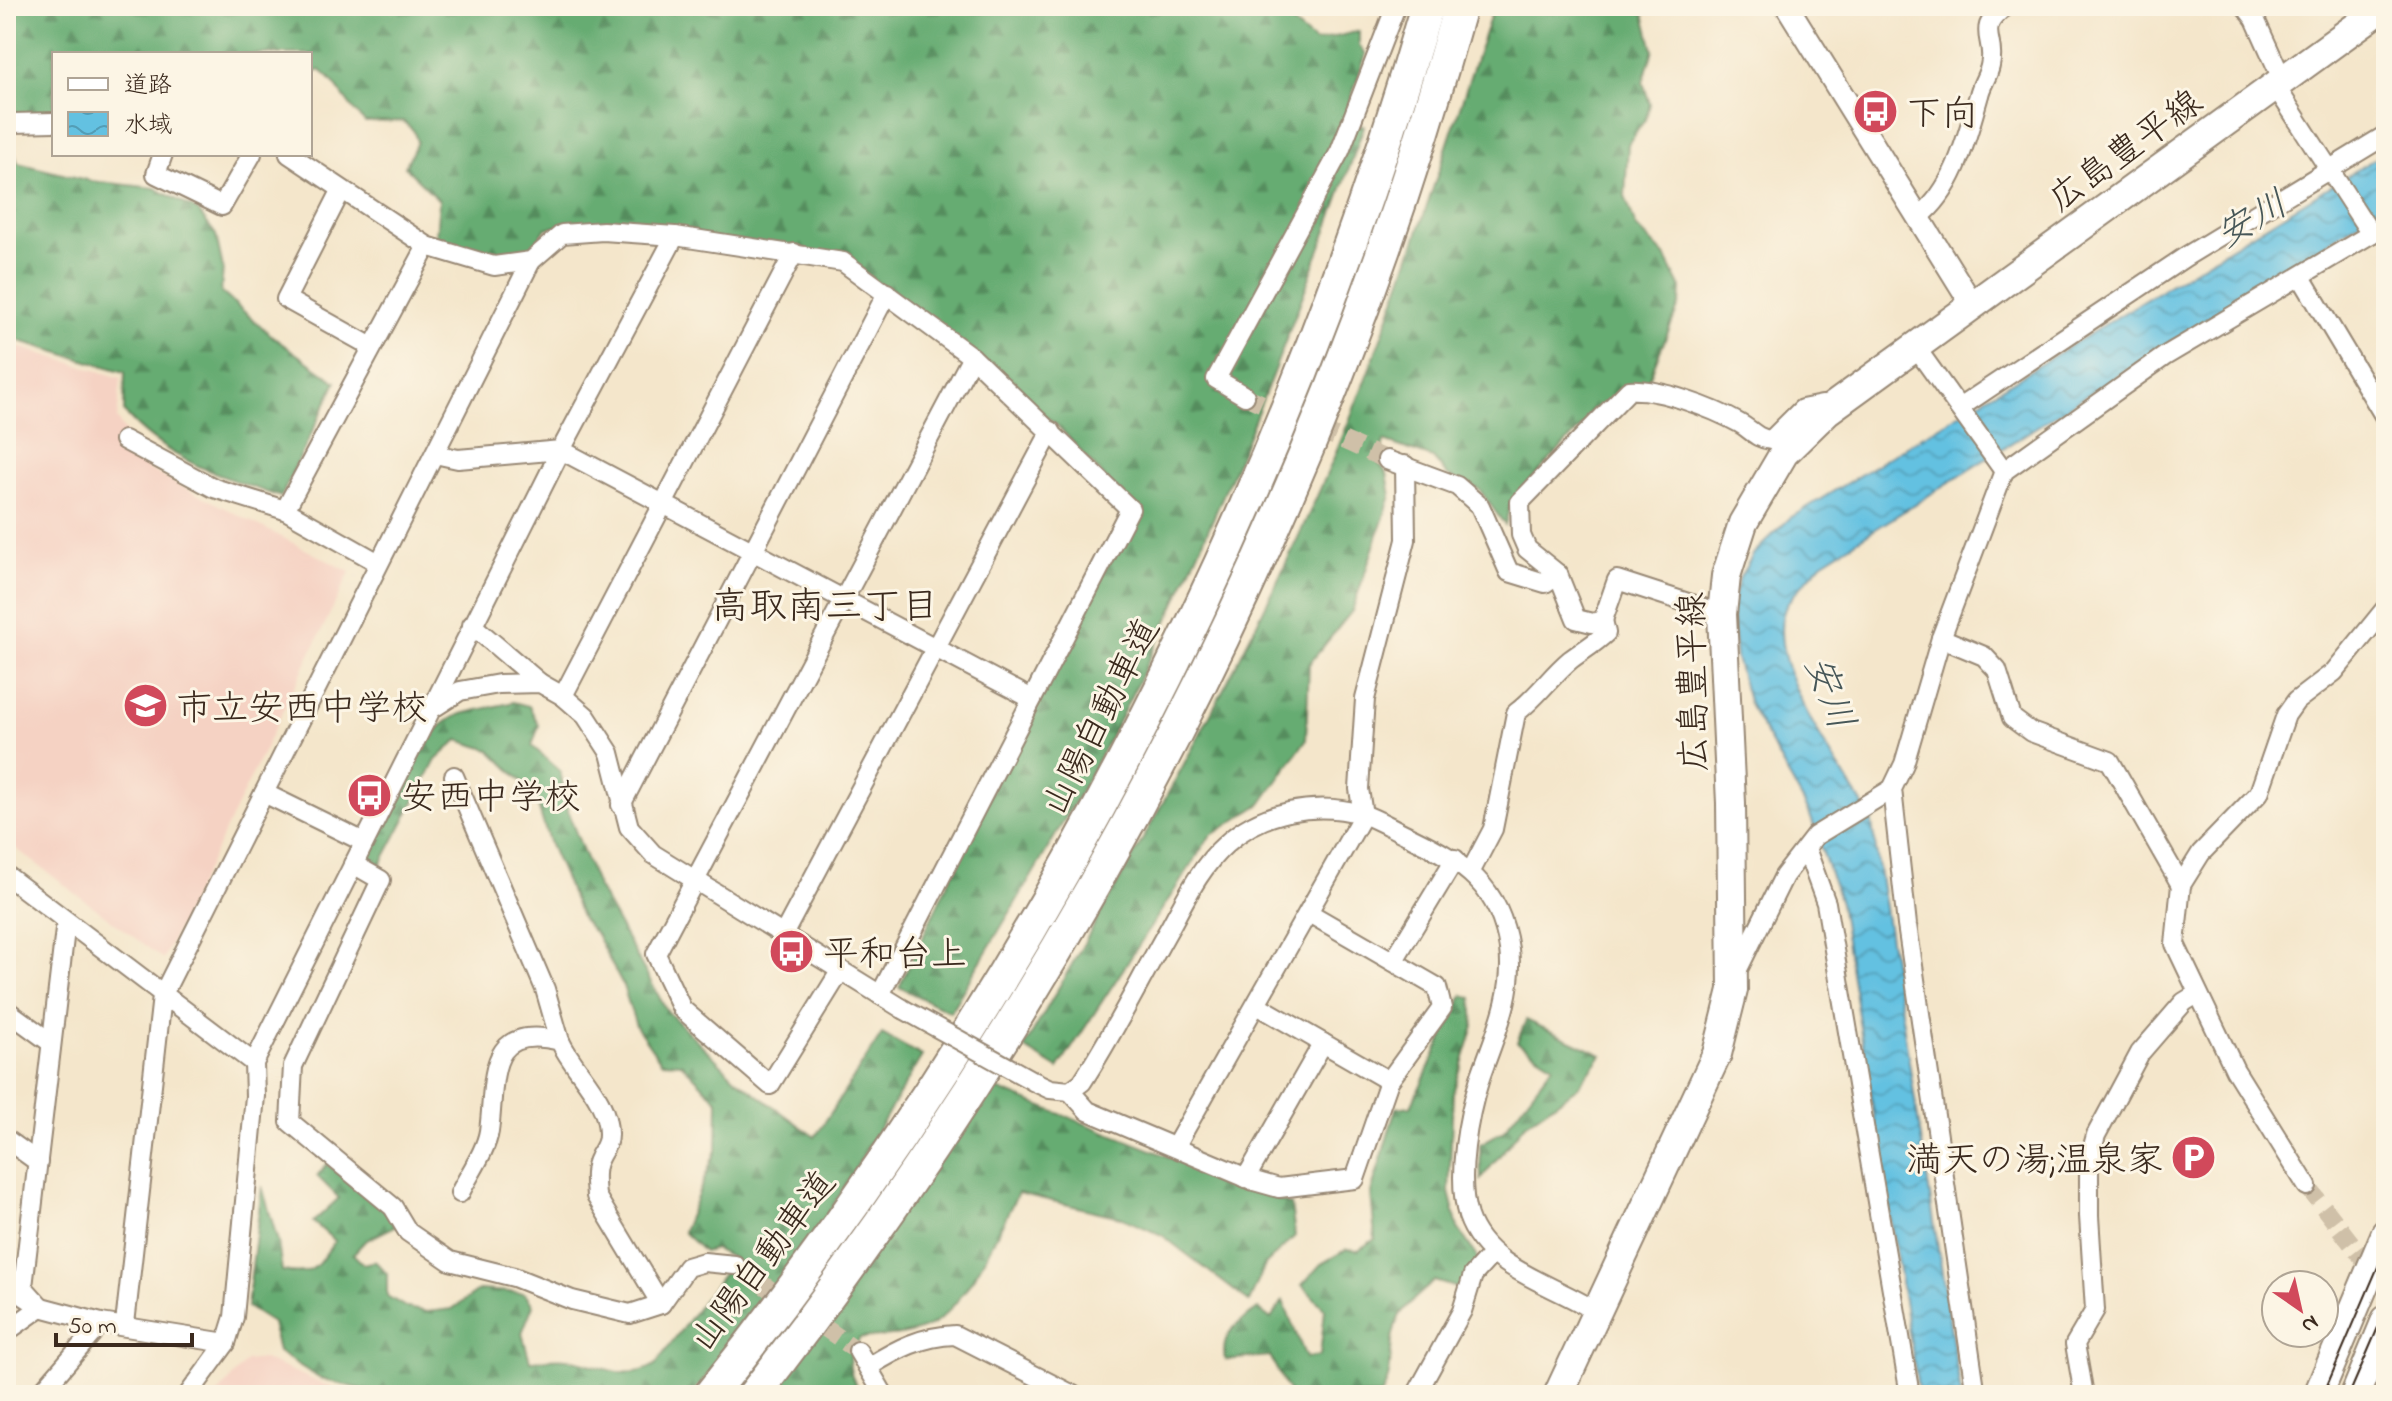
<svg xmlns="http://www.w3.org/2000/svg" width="2392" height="1401" font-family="'Indie Flower','Klee One',sans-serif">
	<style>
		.built { fill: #f5d2c3 }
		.forest { fill: url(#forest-firs); stroke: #506b48; stroke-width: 2 }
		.water { fill: url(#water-waves); stroke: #4f7680; stroke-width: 2 }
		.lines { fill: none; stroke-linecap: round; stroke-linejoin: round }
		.minor-tunnel { stroke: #cfc0a8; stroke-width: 18; stroke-dasharray: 18 9; stroke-linecap: butt }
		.minor-casing { stroke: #988874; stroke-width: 22 }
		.tertiary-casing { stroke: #988874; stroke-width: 26 }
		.primary-casing { stroke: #988874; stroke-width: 32 }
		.motorway-casing { stroke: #988874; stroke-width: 36 }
		.minor { stroke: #fff; stroke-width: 18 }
		.tertiary { stroke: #fff; stroke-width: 22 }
		.primary { stroke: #fff; stroke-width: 28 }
		.motorway { stroke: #fff; stroke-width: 32 }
		.tram { stroke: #3b2a1e; stroke-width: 2 }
		.minor-bridge-casing { stroke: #988874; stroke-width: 22; stroke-linecap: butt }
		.minor-bridge { stroke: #fff; stroke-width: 18 }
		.labels { text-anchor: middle; stroke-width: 6; stroke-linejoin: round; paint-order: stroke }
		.poi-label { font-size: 36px; fill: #3b2a1e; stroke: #fcf5e5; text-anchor: start }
		.street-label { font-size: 36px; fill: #3b2a1e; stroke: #fcf5e5 }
		.water-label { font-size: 38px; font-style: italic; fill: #475758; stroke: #fcf5e5 }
		.neighbourhood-label { font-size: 38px; fill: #3b2a1e; stroke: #fcf5e5 }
	</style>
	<defs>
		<pattern id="forest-firs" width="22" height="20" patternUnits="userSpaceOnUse" patternTransform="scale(2)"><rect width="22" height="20" fill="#66ac72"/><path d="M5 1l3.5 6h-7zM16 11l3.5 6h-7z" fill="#558c5d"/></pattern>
		<pattern id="water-waves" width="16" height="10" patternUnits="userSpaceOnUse" patternTransform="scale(2)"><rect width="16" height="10" fill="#63c1e1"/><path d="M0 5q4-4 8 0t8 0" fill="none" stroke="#539db6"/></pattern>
	</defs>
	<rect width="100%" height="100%" fill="#fcf5e5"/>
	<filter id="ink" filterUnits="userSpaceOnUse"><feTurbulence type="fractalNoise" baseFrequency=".0125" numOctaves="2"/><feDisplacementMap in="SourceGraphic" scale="16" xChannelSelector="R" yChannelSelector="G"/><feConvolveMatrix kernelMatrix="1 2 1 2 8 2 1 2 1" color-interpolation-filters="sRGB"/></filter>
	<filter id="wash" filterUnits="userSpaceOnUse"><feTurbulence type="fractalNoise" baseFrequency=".006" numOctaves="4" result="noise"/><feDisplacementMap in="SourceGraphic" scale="32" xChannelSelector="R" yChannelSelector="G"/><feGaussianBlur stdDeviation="1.8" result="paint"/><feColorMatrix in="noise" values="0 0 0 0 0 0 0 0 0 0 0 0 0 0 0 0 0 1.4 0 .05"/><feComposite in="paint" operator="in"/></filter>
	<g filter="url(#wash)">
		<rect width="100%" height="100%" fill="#f4e6cb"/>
		<!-- built -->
		<g class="built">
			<path d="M6,343L121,378L117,419L148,469L350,572L163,959L6,841Z"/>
			<path d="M263,1359L350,1395H217L246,1361Z"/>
		</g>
		<!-- forest -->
		<g class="forest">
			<path d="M6,6H1272L1315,42L1359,31V45L1366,54L1344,119L1364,126C1293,330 1215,531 1117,724C1066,822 1007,917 950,1012L899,987L1033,702L1135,512L1059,427L850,260L582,224L546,228L529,256L496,261L436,237L439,200L405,167L417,142L414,131L403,121L365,122C347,107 339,83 320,70L310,74V54H54V120H6Z"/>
			<path d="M1494,6H1642L1653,50L1643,82L1650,104L1646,118L1628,144L1625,196L1636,227L1665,256L1681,288L1680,303L1647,383L1603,404L1511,501L1505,525L1479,489L1448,476L1433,458L1384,441L1379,464L1387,473L1391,496L1352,611L1309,664L1306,740L1261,804L1210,836L1058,1069L1024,1048C1124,874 1225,699 1308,516C1384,352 1435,177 1494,6Z"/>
			<path d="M6,132L18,163L91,181L155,188L198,211L216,235L223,268L221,292L277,340L336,382L281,497C225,478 163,459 124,412L125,372L6,337Z"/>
			<path d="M513,702L529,706L539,725L532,746L560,771L569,815L596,884L667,1011L735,1078L815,1137L882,1034L922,1056L789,1280L691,1395L381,1394L321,1379L278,1352L272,1323L247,1307L262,1186L278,1242L282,1271C316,1277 316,1266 335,1241L313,1222L339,1198L317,1176L327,1164L387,1211L395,1226L365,1241L353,1254L363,1264L375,1261L387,1274V1296L407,1308L427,1312L452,1309L480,1290L524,1293L533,1305L522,1333L530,1361C542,1360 556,1357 568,1359C599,1364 625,1383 655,1365L734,1259L715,1249L704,1252L683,1232L717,1148L718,1101L681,1063L661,1062L636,1026L623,986L596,934L582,919L550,845L534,793L490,750L458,740L436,760L381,864L366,858C386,817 415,732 459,715C476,709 496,707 513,702Z"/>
			<path d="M1463,995L1472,998L1474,1026L1453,1093L1449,1192L1458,1228L1479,1260L1461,1289L1434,1281C1423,1292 1406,1304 1399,1317C1385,1344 1397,1369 1381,1395H1290L1270,1356L1225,1360C1220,1332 1238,1324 1258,1309L1271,1319L1283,1301L1306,1358L1320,1356L1325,1309L1302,1285L1321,1264L1347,1249L1358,1250L1375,1239L1371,1193L1396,1108L1411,1106Z"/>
			<path d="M1526,1020L1602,1055L1577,1088L1524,1125L1481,1179L1480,1144L1503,1131L1553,1065L1517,1042Z"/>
			<path d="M982,1083L1291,1205L1295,1236L1265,1265L1249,1302L1162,1235L1120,1217L1018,1193C996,1234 975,1289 939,1320C920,1336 884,1337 860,1338C846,1359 847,1368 858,1390L855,1395H768Z"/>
		</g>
		<!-- water -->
		<path class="water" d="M2386,152V205L1822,563C1811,576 1794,591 1786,606C1760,661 1843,771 1871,818L1961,1395H1919L1840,903L1809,812L1749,704L1736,658L1731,606L1740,577L1754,553L1790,518Z"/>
	</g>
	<g filter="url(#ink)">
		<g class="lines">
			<!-- minor-tunnel -->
			<g class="minor-tunnel">
				<path d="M1245,396L1387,460"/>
				<path d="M2307,1186L2386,1288"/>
				<path d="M735,1265L858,1351"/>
			</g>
			<defs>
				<g id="minor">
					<path d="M2245,6L2255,19L2283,81"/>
					<path d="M2276,87L2371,234"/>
					<path d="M13,123L54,122"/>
					<path d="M163,154L156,174L222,206L252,154"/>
					<path d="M289,154L427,246L494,266L531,261L562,234L603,231L675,236L843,262L972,357L1130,509L880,995"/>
					<path d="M341,191L286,299L372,347"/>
					<path d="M1920,216C1955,189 1967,136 1979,95C1981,85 1988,76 1990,66C1997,38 1973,30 2006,6"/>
					<path d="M2301,277L2386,419"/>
					<path d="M1914,345L2004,471"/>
					<path d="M1245,396L1216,379L1340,151L1396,6"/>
					<path d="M1959,408L2185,257L2386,135"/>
					<path d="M124,440L214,488L285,510L377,562"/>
					<path d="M435,454L458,459L561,450L1032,699"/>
					<path d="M1387,460L1457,486L1480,506L1509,572L1545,583L1558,574"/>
					<path d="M285,510L427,246"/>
					<path d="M1722,614L1617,580L1603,620L1592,623L1576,619L1558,574L1527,549L1521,535L1520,502L1629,390C1659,388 1712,408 1739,423C1752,430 1755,438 1771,440L1802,409L1822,405L1827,411"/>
					<path d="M472,625L540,683"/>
					<path d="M1941,638L1984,656L1997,670L2012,718L2031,732L2110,761L2181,885"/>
					<path d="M563,696L794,253"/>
					<path d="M435,707L460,691L499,684L540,683L563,696L586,716L610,753L629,827L653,854L903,1009"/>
					<path d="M454,776L545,989L560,1041"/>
					<path d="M264,793L364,842"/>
					<path d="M621,805L887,293"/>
					<path d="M1807,851L1826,903L1910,1395"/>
					<path d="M353,864L381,880L293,1066L290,1122L393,1207L408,1232L450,1261L514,1277L572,1300L630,1314L661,1304L687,1267L704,1262L735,1265"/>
					<path d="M1471,871L1493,829L1516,713C1537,697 1551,676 1570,660C1583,650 1592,646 1606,633L1603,620"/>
					<path d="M6,875L254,1063"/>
					<path d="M784,933L1051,431"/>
					<path d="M1394,960L1455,859"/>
					<path d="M1738,969L1784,876L1815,836L1892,789"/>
					<path d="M841,970L770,1085L682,1009L656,954L972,357"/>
					<path d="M1257,1005L1389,1081"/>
					<path d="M6,1010L50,1042"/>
					<path d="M1033,1081L1050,1089L1070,1091L1082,1082C1114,1033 1140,980 1169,929C1185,900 1200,867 1226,844C1261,811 1316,801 1362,814C1378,819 1395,830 1411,837C1464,863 1500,886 1509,949C1515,994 1494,1037 1480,1078C1468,1116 1456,1177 1468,1216C1486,1269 1552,1283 1595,1311"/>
					<path d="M1070,1091L1088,1111L1254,1181L1279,1188L1355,1179L1389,1081L1442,1008L1437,987L1309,913"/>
					<path d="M6,1139L38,1162"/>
					<path d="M1175,1147L1363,815L1359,789L1365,699L1406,540L1405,465"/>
					<path d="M1246,1178L1323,1043"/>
					<path d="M2307,1186L2235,1070L2175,944L2181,885L2201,853L2259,793L2286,715L2296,701L2334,672L2386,608"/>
					<path d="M460,1193C469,1174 486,1151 489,1131C496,1081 484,1022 560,1041C574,1072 609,1098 608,1135C608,1146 603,1149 599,1158C593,1169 595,1183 596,1196L661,1304"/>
					<path d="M6,1284L41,1307L101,1323L226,1343"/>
					<path d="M41,1307L23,1287L66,921"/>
					<path d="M125,1324L162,996L531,261"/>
					<path d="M6,1332L41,1307"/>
					<path d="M858,1351L884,1395"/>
					<path d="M870,1366C897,1349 922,1336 955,1335L1073,1395"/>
					<path d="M39,1395L101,1323"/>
					<path d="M188,1395L226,1343L234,1317L255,1096L254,1063L561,450L675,236"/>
					<path d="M1416,1395L1462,1311L1473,1275L1492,1254"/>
					<path d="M1976,1395L1907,925L1892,789L1904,764L1941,638L2004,471L2165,356L2386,225"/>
					<path d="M2084,1395L2075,1344L2095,1310L2089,1216V1161L2096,1135L2140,1053L2184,1002L2197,994"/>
				</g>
				<path id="tertiary" d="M1787,6L1972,304"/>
				<g id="primary">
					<path d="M1558,1395L1717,1054L1733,990L1731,803L1722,614L1726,576L1743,523L1784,453L1827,411L2385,6"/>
					<path d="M2318,1395L2386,1233"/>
					<path d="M2355,1395L2386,1320"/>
				</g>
				<g id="motorway">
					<path d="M710,1395C1038,986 1281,509 1427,6"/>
					<path d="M754,1395C1073,984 1322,508 1460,6"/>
				</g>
			</defs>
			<!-- minor casing -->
			<use href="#minor" class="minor-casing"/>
			<!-- tertiary casing -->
			<use href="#tertiary" class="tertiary-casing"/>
			<!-- primary casing -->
			<use href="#primary" class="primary-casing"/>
			<!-- motorway casing -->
			<use href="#motorway" class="motorway-casing"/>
			<!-- minor -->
			<use href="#minor" class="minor"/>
			<!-- tertiary -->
			<use href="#tertiary" class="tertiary"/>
			<!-- primary -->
			<use href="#primary" class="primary"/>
			<!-- motorway -->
			<use href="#motorway" class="motorway"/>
			<!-- tram -->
			<g class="tram">
				<path d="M2323,1395L2386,1248"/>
				<path d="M2349,1395L2386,1309"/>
			</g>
			<defs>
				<path id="minor-bridge" d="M903,1009L1033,1081"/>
			</defs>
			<!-- minor-bridge casing -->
			<use href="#minor-bridge" class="minor-bridge-casing"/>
			<!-- minor-bridge -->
			<use href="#minor-bridge" class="minor-bridge"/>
		</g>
	</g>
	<!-- icons -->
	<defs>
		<symbol id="bus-disc" viewBox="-11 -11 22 22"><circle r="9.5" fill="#d1495b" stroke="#fcf5e5"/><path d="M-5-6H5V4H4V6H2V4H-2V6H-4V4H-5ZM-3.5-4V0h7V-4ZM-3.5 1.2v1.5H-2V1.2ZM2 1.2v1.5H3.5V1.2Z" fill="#fff"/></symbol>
		<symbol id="school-disc" viewBox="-11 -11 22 22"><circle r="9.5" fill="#d1495b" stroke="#fcf5e5"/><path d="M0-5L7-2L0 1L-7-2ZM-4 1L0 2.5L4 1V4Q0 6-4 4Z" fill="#fff"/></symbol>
		<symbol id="parking-disc" viewBox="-11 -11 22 22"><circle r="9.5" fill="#d1495b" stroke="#fcf5e5"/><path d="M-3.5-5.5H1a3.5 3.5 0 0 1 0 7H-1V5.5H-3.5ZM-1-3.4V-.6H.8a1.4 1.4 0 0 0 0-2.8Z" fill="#fff"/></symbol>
	</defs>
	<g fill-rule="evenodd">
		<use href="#bus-disc" x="1850" y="86" width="51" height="51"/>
		<use href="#school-disc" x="120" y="680" width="51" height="51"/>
		<use href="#bus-disc" x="344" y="770" width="51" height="51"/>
		<use href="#bus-disc" x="766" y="926" width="51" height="51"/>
		<use href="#parking-disc" x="2168" y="1132" width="51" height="51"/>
	</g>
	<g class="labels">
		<!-- poi labels -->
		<g class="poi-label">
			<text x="1906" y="125">下向</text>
			<text x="176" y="719">市立安西中学校</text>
			<text x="401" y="808">安西中学校</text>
			<text x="823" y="965">平和台上</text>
			<text x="2163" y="1171" text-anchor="end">満天の湯;温泉家</text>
		</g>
		<!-- street labels -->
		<g class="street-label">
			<text transform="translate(2124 149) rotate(-36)" y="13">広島豊平線</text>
			<text transform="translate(1691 682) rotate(-91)" y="13">広島豊平線</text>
			<text transform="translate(1099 716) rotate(-63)" y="13">山陽自動車道</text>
			<text transform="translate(761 1260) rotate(-53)" y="13">山陽自動車道</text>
		</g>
		<!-- water labels -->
		<g class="water-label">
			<text transform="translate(2251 218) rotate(-30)" y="13">安川</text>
			<text transform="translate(1831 692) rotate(69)" y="13">安川</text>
		</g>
		<!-- neighbourhood labels -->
		<g class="neighbourhood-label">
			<text x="825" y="618">高取南三丁目</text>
		</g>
	</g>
	<!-- margin -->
	<rect width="2392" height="1401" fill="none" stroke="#fcf5e5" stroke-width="32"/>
	<!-- legend -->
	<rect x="52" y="52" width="260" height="104" fill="#fcf5e5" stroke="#afa495" stroke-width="2"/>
	<rect x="68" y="78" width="40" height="12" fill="#ffffff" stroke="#afa495" stroke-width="2"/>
	<text x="124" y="92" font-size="24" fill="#3b2a1e">道路</text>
	<rect x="68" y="112" width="40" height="24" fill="url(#water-waves)" stroke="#afa495" stroke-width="2"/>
	<text x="124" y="132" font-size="24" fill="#3b2a1e">水域</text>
	<!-- north arrow -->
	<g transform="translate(2300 1309) rotate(146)"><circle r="38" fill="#fcf5e5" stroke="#afa495" stroke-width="2"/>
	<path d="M0-6L14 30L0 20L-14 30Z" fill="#d1495b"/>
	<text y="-12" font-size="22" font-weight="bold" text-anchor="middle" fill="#3b2a1e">N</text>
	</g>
	<!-- scale -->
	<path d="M56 1333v12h136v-12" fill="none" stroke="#3b2a1e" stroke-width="4"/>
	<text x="68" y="1333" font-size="24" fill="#3b2a1e" stroke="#fcf5e5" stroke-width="6" paint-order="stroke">50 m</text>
</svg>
